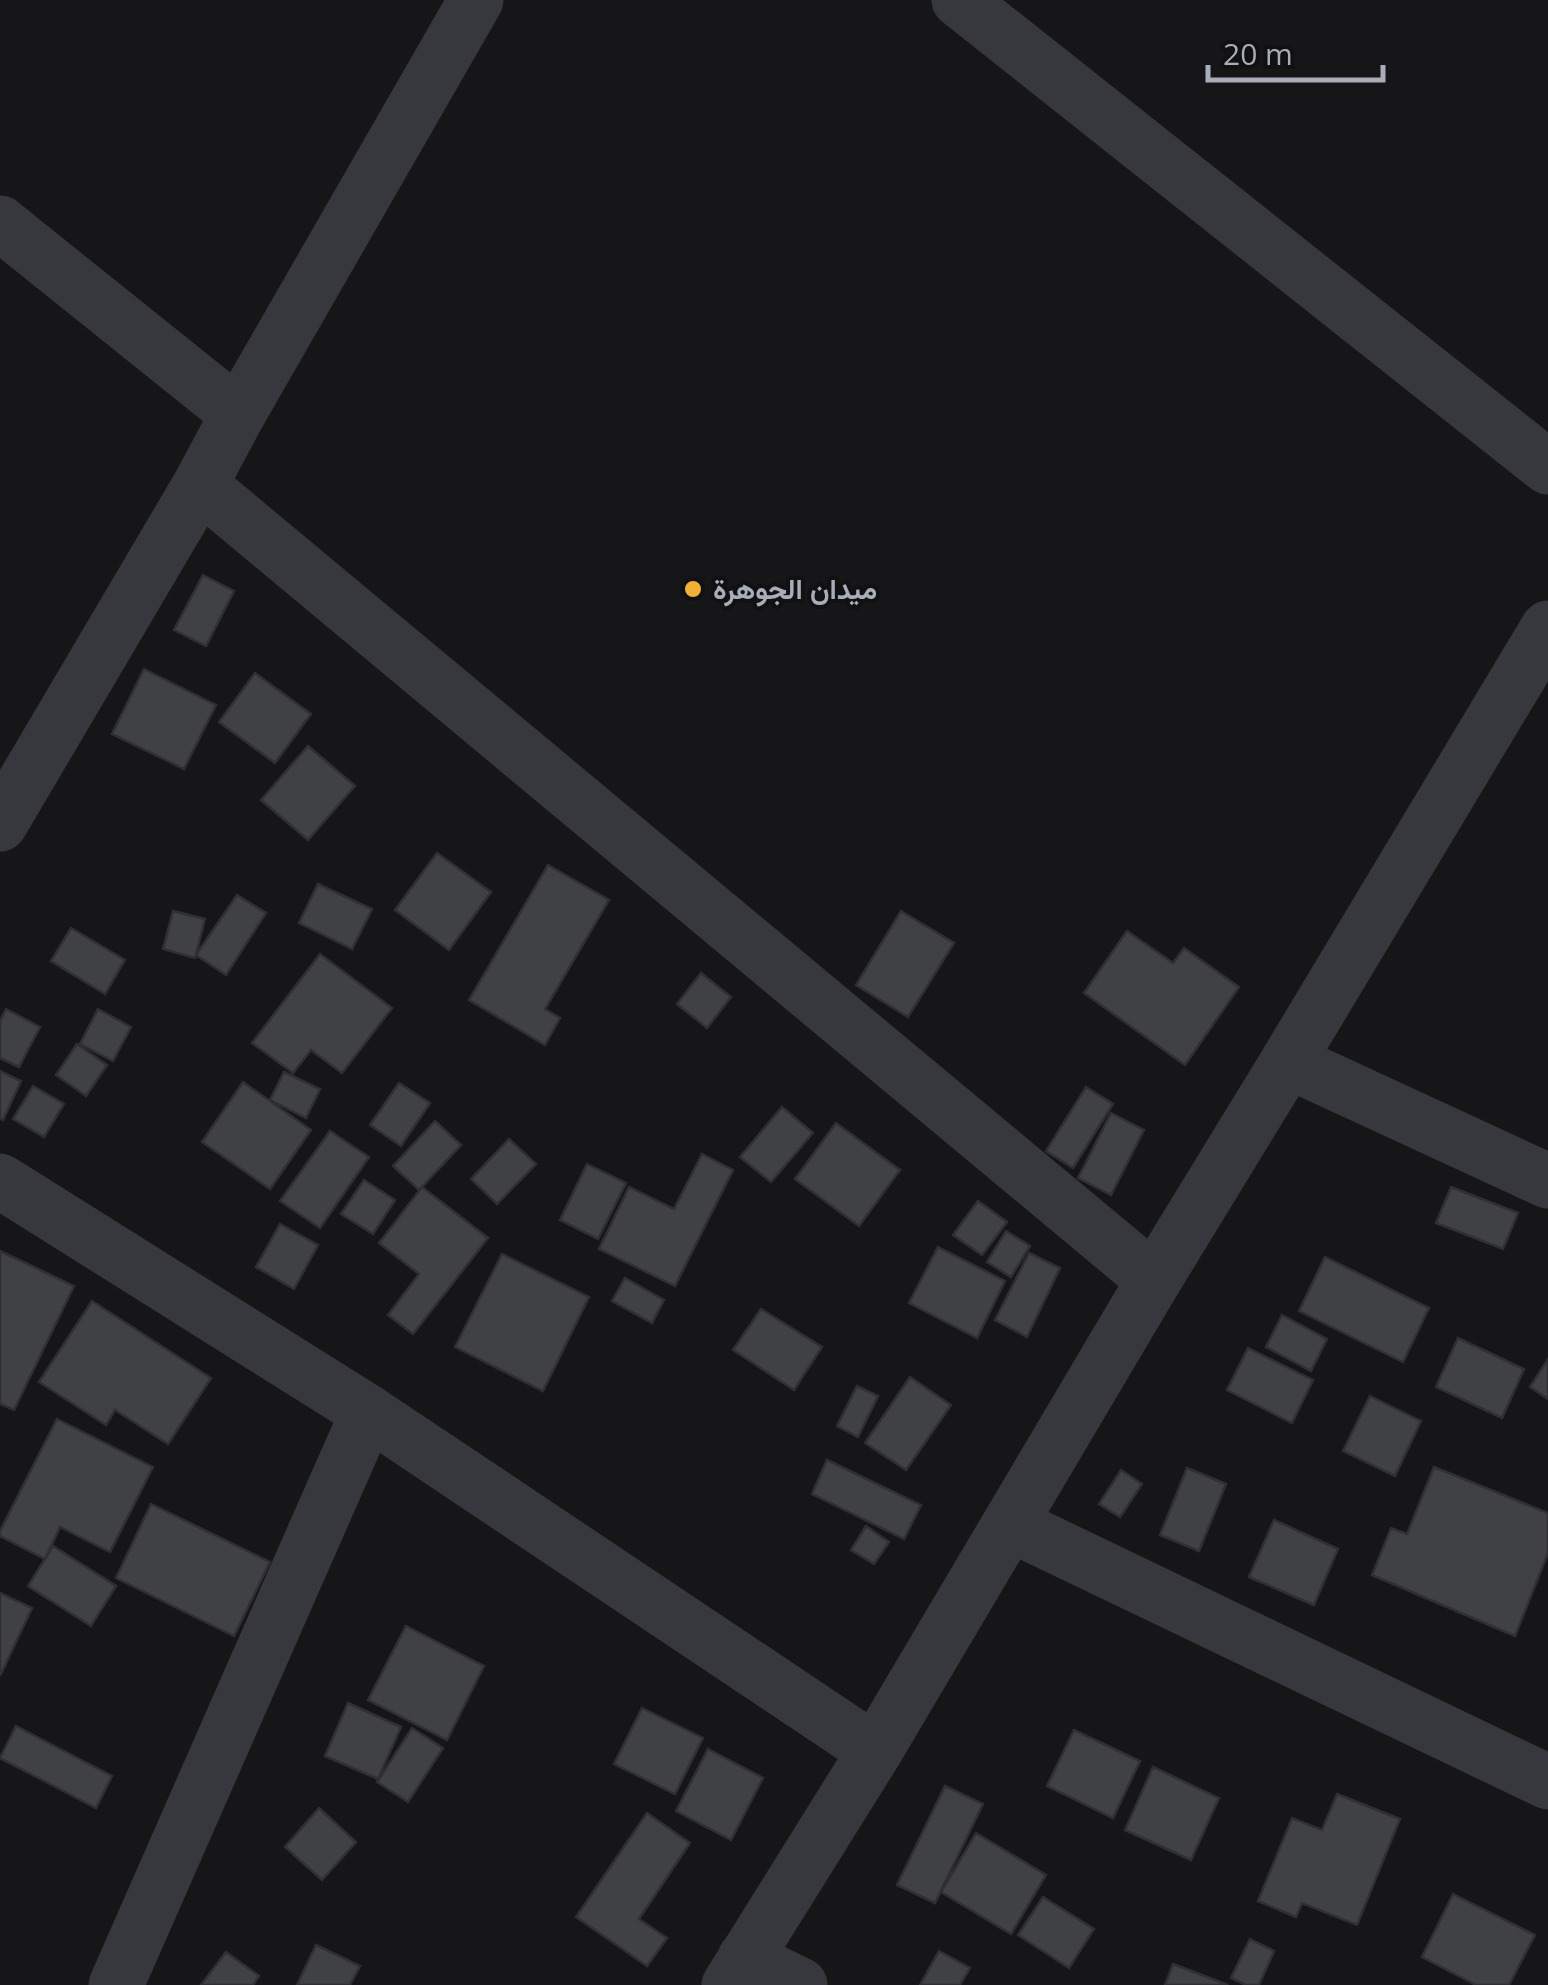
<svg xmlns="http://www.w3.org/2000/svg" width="1548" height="1985" font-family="'Open Sans',Vazirmatn,sans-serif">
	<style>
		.building { fill: #404145; stroke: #303034; stroke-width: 2.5 }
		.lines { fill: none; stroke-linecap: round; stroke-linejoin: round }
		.street { stroke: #37383d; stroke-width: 55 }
		.poi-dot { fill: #f2b134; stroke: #111113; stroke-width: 4 }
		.labels { text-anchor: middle; stroke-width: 8; stroke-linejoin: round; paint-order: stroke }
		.poi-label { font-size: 28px; font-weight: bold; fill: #a8adb8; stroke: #111113; text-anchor: start }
	</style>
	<rect width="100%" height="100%" fill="#161618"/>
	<!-- building -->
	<g class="building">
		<path d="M203,575L234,591L206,646L174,630Z"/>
		<path d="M144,669L216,705L184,769L112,734Z"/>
		<path d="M255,673L311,714L275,763L219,722Z"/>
		<path d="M308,746L355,786L308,840L261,800Z"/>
		<path d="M437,853L491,892L449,950L395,910Z"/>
		<path d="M548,865L609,900L545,1009L560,1018L545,1045L469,1000Z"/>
		<path d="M318,884L372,909L352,949L299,923Z"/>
		<path d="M237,895L266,913L226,975L196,955Z"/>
		<path d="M173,911L205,919L195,958L163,949Z"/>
		<path d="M901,911L954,943L908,1017L856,985Z"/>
		<path d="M71,928L125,960L105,994L51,961Z"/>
		<path d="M1127,931L1173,963L1184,948L1239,987L1185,1065L1084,993Z"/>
		<path d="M320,954L392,1008L342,1073L311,1050L293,1073L252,1043Z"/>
		<path d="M701,973L731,997L707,1028L677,1004Z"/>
		<path d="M6,1009L40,1027L19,1067L0,1058V1021Z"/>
		<path d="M98,1009L131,1027L113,1061L80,1044Z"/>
		<path d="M77,1044L107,1065L86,1096L56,1075Z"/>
		<path d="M0,1071L21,1081L3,1120L0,1118Z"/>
		<path d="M284,1072L320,1089L306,1118L270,1100Z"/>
		<path d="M243,1082L311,1130L270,1189L202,1142Z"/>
		<path d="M399,1083L430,1103L401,1146L370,1125Z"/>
		<path d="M33,1086L64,1104L44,1137L13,1119Z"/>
		<path d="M1086,1087L1113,1104L1073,1168L1046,1151Z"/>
		<path d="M782,1107L813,1133L771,1182L740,1157Z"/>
		<path d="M1111,1113L1144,1130L1111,1195L1078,1178Z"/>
		<path d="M435,1121L461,1145L419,1190L393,1166Z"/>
		<path d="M836,1123L900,1170L859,1226L795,1179Z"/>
		<path d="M330,1131L369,1157L320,1228L280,1201Z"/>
		<path d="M509,1139L536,1164L497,1204L471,1179Z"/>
		<path d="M702,1154L733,1170L675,1286L599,1249L629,1187L674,1209Z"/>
		<path d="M587,1164L626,1183L598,1239L560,1220Z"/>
		<path d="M364,1180L395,1200L373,1234L341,1214Z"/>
		<path d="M422,1187L488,1238L413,1334L388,1315L419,1274L379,1243Z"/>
		<path d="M1451,1187L1518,1213L1503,1249L1436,1223Z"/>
		<path d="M978,1201L1007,1222L982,1255L953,1235Z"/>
		<path d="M280,1224L318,1245L294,1289L256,1267Z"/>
		<path d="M1006,1231L1030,1246L1011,1277L987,1262Z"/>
		<path d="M938,1247L1005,1281L977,1338L909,1303Z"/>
		<path d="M0,1251L74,1286L14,1410L0,1404Z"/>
		<path d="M1029,1253L1060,1268L1027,1337L995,1320Z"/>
		<path d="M502,1254L589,1297L543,1391L455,1347Z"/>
		<path d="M1325,1257L1429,1308L1403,1362L1299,1311Z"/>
		<path d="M625,1278L664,1300L652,1323L612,1301Z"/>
		<path d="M92,1301L211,1378L168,1444L115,1410L106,1425L39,1382Z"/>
		<path d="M761,1309L822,1347L794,1390L733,1350Z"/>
		<path d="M1282,1315L1327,1339L1311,1371L1266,1347Z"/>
		<path d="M1458,1338L1524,1369L1502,1418L1436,1387Z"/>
		<path d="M1248,1348L1313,1380L1292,1423L1227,1390Z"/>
		<path d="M1548,1359V1399L1530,1387Z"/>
		<path d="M910,1377L951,1405L906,1470L865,1443Z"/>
		<path d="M857,1386L878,1396L858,1437L837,1426Z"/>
		<path d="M1370,1396L1421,1421L1395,1476L1343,1451Z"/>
		<path d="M57,1419L153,1467L110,1552L60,1527L45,1559L0,1536V1531Z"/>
		<path d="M827,1460L921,1505L904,1539L812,1494Z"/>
		<path d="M1434,1467L1548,1513V1553L1515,1636L1372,1575L1391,1528L1407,1534Z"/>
		<path d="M1187,1468L1226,1484L1199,1551L1160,1535Z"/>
		<path d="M1121,1470L1142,1484L1120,1517L1099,1504Z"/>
		<path d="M151,1504L270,1562L234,1636L116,1578Z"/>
		<path d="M1274,1520L1338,1549L1314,1605L1249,1577Z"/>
		<path d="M866,1526L889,1542L874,1564L851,1550Z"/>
		<path d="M53,1546L116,1586L91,1626L28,1586Z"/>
		<path d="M0,1593L32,1608L0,1676Z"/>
		<path d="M406,1626L484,1666L447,1740L368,1700Z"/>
		<path d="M348,1703L401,1727L378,1779L325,1756Z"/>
		<path d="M642,1708L703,1738L675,1794L614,1764Z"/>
		<path d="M16,1726L112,1776L96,1808L0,1758Z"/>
		<path d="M412,1728L443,1748L408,1802L377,1782Z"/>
		<path d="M1074,1730L1140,1761L1113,1818L1047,1786Z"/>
		<path d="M708,1749L763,1778L731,1840L676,1811Z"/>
		<path d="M1153,1767L1219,1798L1191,1860L1125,1830Z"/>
		<path d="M945,1786L983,1804L935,1903L897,1885Z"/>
		<path d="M1337,1794L1400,1819L1357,1925L1302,1903L1296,1917L1258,1901L1292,1818L1322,1830Z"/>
		<path d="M319,1808L356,1842L322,1880L285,1847Z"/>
		<path d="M647,1813L690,1843L639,1919L667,1938L647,1966L576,1917Z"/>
		<path d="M976,1833L1046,1875L1011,1934L941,1892Z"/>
		<path d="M1453,1894L1535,1935L1509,1985H1476L1422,1957Z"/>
		<path d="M1043,1897L1094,1929L1069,1968L1018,1935Z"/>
		<path d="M1250,1939L1274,1951L1259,1985H1246L1231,1978Z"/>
		<path d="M316,1945L360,1966L350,1985H297Z"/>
		<path d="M939,1951L970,1968L960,1985H920Z"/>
		<path d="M226,1952L259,1976L253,1985H201Z"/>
		<path d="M1173,1964L1228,1985H1165Z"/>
	</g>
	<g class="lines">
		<!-- street -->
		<g class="street">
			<path d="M959,0L1548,467"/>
			<path d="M0,223L238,414"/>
			<path d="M200,485L1154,1280"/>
			<path d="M0,824L200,485L238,414L476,0"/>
			<path d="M1288,1061L1548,1181"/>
			<path d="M0,1181L368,1412L875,1751"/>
			<path d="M1010,1524L1548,1782"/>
			<path d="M745,1958L800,1985"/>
			<path d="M116,1985L368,1412"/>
			<path d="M729,1985L875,1751L1154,1280L1288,1061L1548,628"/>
		</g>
	</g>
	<!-- markers -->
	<circle class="poi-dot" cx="693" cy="589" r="10"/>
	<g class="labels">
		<!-- poi labels -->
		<g class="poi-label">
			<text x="713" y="599">ميدان الجوهرة</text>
		</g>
	</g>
	<!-- scale -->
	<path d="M1208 65v15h175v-15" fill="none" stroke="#a8adb8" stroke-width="5"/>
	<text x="1223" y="65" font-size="30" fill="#a8adb8" stroke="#111113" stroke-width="8" paint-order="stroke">20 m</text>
</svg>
